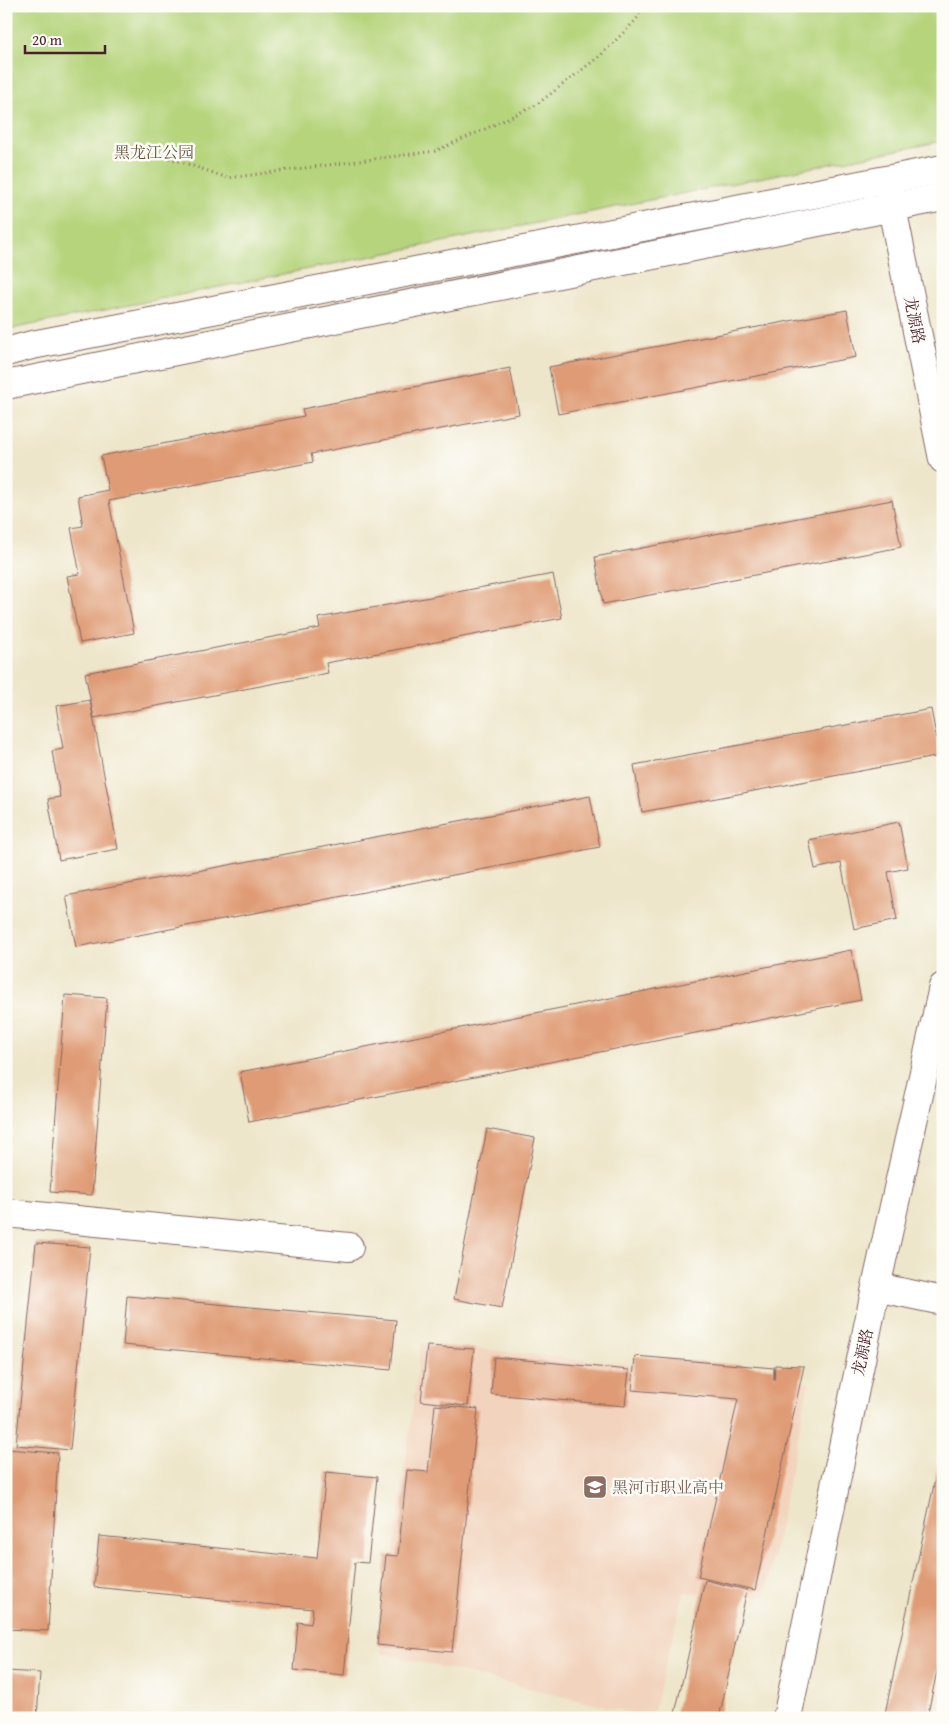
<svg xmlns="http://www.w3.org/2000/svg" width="949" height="1724" font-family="'Gentium Book Plus','Noto Serif SC',serif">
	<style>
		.built { fill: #f2d4be }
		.green { fill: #b5d47b; stroke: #807a53 }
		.building { fill: #df9b75 }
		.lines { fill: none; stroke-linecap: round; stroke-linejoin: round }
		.minor-casing { stroke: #836563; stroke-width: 30 }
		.path { stroke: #836563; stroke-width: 3; stroke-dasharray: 1 4; stroke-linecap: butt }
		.minor { stroke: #fff; stroke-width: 28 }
		.labels { text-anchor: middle; stroke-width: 5; stroke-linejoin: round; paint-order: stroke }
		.park-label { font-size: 16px; fill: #6a5543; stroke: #fdfcf7 }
		.street-label { font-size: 16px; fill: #4a1f2b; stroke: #fdfcf7 }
		.education-label { font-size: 16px; fill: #785e54; stroke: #fdfcf7; text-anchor: start }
	</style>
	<rect width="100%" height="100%" fill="#fdfcf7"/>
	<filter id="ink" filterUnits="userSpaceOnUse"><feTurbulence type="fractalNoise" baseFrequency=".02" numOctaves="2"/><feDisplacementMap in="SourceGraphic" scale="10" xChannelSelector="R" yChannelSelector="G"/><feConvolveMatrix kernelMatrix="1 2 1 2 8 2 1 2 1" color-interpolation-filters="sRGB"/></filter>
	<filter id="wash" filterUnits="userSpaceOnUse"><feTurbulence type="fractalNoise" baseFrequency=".0096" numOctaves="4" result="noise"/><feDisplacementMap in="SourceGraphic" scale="20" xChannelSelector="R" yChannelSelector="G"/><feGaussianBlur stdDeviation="1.12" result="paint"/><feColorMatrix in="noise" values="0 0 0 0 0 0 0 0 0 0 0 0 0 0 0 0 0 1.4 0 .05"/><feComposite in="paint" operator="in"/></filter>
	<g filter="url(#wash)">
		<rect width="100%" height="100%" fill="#eee6ca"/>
		<!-- built -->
		<path class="built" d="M421,1343L809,1383L765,1597L684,1592L652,1718L381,1653Z"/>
		<!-- green -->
		<path class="green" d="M6,6H943V141L6,330Z"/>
		<g id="blocks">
			<!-- building -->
			<g class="building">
				<path d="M847,310L856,357L558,414L549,367Z"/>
				<path d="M510,368L519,414L311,454L313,462L109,501L134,633L80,643L67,576L80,574L71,528L83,526L78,496L108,490L101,456L304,416L302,409Z"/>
				<path d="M892,500L901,547L603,604L595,557Z"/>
				<path d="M553,574L562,618L326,663L328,673L94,718L85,673L320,628L318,618Z"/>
				<path d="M90,700L118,849L59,860L48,799L60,797L52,751L63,749L56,706Z"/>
				<path d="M931,709L940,756L642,812L634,765Z"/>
				<path d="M590,796L600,847L76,947L66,896Z"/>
				<path d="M899,822L908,868L888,872L897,920L854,929L841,863L815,869L809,840Z"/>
				<path d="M851,950L861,1000L249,1122L240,1072Z"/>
				<path d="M65,995L107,998L92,1195L50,1192Z"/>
				<path d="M487,1129L535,1138L502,1308L454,1299Z"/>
				<path d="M36,1243L90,1247L70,1450L16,1445Z"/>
				<path d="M127,1296L396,1320L391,1370L123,1345Z"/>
				<path d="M427,1346L474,1349L468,1406L421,1401Z"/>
				<path d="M635,1356L774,1368V1380L775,1365L804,1366L755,1590L698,1577L738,1399L632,1390Z"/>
				<path d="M494,1357L629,1370L625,1406L491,1394Z"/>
				<path d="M435,1405L478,1409L452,1652L377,1645L386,1555L398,1556L407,1470L428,1472Z"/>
				<path d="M942,1447L943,1643L927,1718H884Z"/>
				<path d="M6,1449L58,1453L48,1631L6,1629Z"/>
				<path d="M326,1472L377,1477L368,1563L355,1562L344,1675L294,1670L298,1622L311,1624L313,1609L94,1587L99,1536L317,1558Z"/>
				<path d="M705,1580L747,1590L719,1718H674Z"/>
				<path d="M6,1671L40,1673L37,1718H6Z"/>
			</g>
		</g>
	</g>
	<g filter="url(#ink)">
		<use href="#blocks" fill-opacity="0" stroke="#836563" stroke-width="1"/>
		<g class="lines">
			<defs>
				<g id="minor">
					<path d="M888,188L943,459"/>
					<path d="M6,352L32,345L943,169"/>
					<path d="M6,385L943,197"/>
					<path d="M6,1213L349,1247"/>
					<path d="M876,1287L943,1301"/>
					<path d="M787,1718L876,1287L943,987"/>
				</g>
			</defs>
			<!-- minor casing -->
			<use href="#minor" class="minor-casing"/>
			<!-- path -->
			<g class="path">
				<path d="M911,6L924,9L938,6"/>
				<path d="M155,153L228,178L435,151L481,131L536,105L600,56L636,20L645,6"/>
			</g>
			<!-- minor -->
			<use href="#minor" class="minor"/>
		</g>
	</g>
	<!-- icons -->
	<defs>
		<symbol id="school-square" viewBox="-11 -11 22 22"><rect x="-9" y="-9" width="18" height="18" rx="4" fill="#8d6e63" stroke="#fdfcf7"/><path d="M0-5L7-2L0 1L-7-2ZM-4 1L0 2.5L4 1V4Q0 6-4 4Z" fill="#fff"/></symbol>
	</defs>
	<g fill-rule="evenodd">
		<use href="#school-square" x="581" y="1473" width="28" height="28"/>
	</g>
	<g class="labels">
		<!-- park labels -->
		<g class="park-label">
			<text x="154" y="158">黑龙江公园</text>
		</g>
		<!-- street labels -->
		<g class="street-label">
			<text transform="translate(915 320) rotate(79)" y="6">龙源路</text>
			<text transform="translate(862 1352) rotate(-78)" y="6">龙源路</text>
		</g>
		<!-- education labels -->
		<g class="education-label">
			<text x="612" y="1493">黑河市职业高中</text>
		</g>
	</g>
	<!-- margin -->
	<rect width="949" height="1724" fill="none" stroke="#fdfcf7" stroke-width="25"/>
	<!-- scale -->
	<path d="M25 45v8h80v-8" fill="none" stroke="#4a1f2b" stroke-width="2.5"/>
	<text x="32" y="45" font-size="15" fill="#4a1f2b" stroke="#fdfcf7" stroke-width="4" paint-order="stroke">20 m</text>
</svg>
